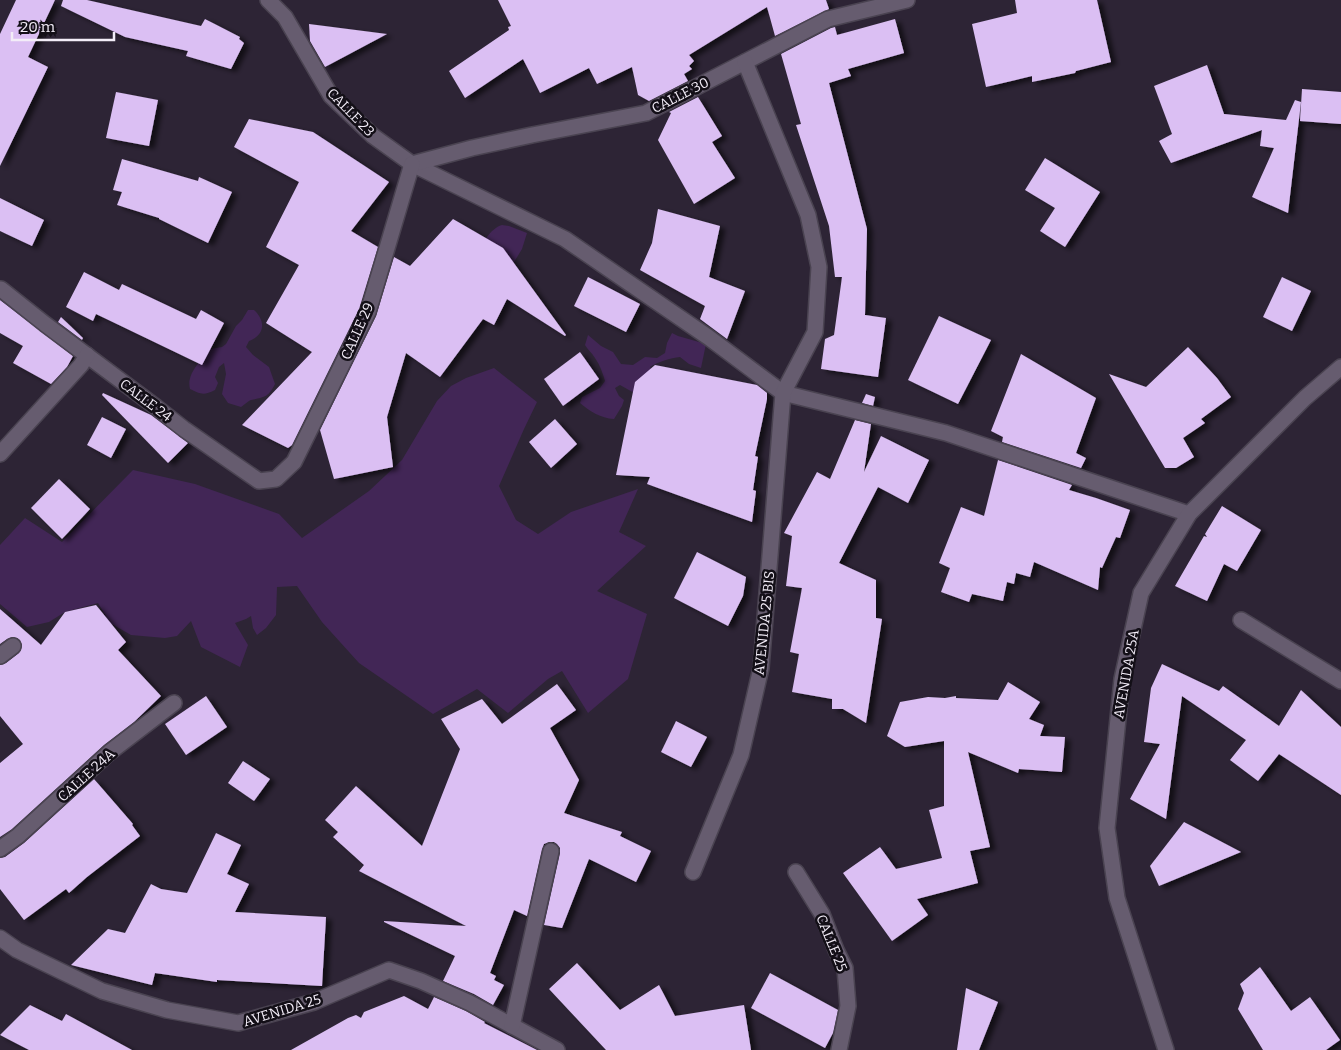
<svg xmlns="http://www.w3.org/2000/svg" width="1341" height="1050" font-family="Bitter,serif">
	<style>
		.green { fill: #422656 }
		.building { fill: #dbbff3; filter: url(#shadow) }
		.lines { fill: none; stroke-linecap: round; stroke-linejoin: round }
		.street-casing { stroke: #4a4351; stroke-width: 18 }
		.secondary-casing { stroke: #4a4351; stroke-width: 18 }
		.street { stroke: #665c6f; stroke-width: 15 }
		.secondary { stroke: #665c6f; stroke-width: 15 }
		.labels { text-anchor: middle; stroke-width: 5; stroke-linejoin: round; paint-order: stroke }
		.street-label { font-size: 14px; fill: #f3edf8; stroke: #130f17 }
	</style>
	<defs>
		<filter id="shadow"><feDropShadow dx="5.5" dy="3" stdDeviation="2.5" flood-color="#0009"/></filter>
	</defs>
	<rect width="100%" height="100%" fill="#2d2435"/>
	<!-- green -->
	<g class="green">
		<path d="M502,225L509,226L527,233L522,249L508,272L473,261C480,249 488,229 502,225Z"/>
		<path d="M248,310H254C266,321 265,335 249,341L246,347L253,355L269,367L275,384C268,398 264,397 251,400C248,401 244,405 241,407L228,403L222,394L226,374L224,363L219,367L215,377L218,383L215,390C203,396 201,394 190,389C186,373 202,360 210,349L222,347L226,344L236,326L242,320Z"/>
		<path d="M672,333L678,336L706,344L701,368L689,364L680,357C671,358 657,362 650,367L654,374L636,394L620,385L615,388L619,396L624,400L622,406L614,419C600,418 591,412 580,403L582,397L600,388L605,381C603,374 600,365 595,358C592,353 588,350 585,345L588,335L601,346L613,352L621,364L633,365L645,357L657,358L665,353L667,343Z"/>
		<path d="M494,368L537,402L524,429L499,486L516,520L538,534L571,512L638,489L619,532L646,546L597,591L647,614L628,679L588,713L562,671L548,679L508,713L477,689L433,714L359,663L322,622L297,586L277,587L276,615L266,628L257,635L253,628L251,616L246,619L235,623L248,645L240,667L201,647L191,621L177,636L165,638L131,635L110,623L98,603L65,612L49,622L27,627L0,604V545L25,518L62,542L133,470L195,484L279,514L302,538L369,491L402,460L437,401L451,386L466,378Z"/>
	</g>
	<!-- building -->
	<g class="building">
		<path d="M16,0H55L28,57L48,67L0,166V34Z"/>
		<path d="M63,0H87L201,26L205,19L240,37L239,39L244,43L231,69L186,56L188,51L125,37L61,6Z"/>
		<path d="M498,0H826L829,9L775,36L767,7L689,55L694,61L689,66L692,69L684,74L688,81L649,101L638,95L632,67L597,84L589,68L540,93L523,59L465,98L449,71L509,30L508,27L511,26Z"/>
		<path d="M1015,0H1097L1111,62L1076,71L1075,73L1032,82V76L986,87L972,24L1017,13Z"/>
		<path d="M895,19L904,53L848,69L851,76L829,83L867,229L865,315L886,318L878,377L821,369L825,339L834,335L842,277H835L829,226L796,125L801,124L781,54L831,28L835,27L837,35Z"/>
		<path d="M309,24L387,34L325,67L310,41Z"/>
		<path d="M1207,65L1224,114L1286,120L1295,100L1301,102L1288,213L1252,197L1274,148L1260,146L1262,130L1171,163L1159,141L1172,134L1154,86Z"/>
		<path d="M1302,89L1341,92V124L1300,121Z"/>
		<path d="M116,92L158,100L149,146L106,138Z"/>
		<path d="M698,97L722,136L712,142L735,178L694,204L658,140L671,113L669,112Z"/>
		<path d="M249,119L313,132L389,182L351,231L378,247L359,309L292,445L288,448L242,425L312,352L266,323L299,265L266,247L299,182L234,147Z"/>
		<path d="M1045,158L1100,192L1065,247L1040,231L1055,208L1025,190Z"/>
		<path d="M122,159L198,181L199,177L232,192L208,243L159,219V218L117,205L122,192L113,190Z"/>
		<path d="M0,198L44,220L32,246L0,231Z"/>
		<path d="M658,209L720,226L709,277L745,291L727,339L700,319L705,306L640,270L652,243Z"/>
		<path d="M453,219L503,248L566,335L565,336L507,299L494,325L483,319L440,377L406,353L387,417L393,467L334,479L320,430L376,316L394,257L410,266Z"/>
		<path d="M84,272L119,290L122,284L196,319L201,310L224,323L202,365L96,314L93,321L66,307Z"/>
		<path d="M588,277L640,304L626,332L574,306Z"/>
		<path d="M1282,277L1311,291L1292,331L1263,317Z"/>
		<path d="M0,300L73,356L67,367L51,384L13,363L23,346L0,333Z"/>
		<path d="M939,316L991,340L958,404L908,380Z"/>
		<path d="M61,317L83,338L82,340L58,322Z"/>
		<path d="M1188,347L1217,378L1231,397L1201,419L1205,423L1183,438L1194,457L1176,468H1165L1109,374L1146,387Z"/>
		<path d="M580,352L599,379L563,406L544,379Z"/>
		<path d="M1021,354L1096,398L1076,453L1086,458L1081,468L1002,442L1003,437L991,431Z"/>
		<path d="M655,365L757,385L767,393V399L755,456L758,457L753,490L756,491L752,522L647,484L650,477L616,475L635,382Z"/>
		<path d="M103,393L151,415L188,443L168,463L102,395Z"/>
		<path d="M866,394L875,397L873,406L862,403Z"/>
		<path d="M102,417L126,429L111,458L87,445Z"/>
		<path d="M555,419L577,444L551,468L529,442Z"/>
		<path d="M855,420L871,424L864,472L881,436L929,460L908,503L878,487L839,563L876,580V618L882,619L866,723L843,709H832V699L792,692L799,654L790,652L802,588L786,586L792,536L784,533L817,472L830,479Z"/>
		<path d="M998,460L1072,485L1069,490L1096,498L1130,510L1120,538L1116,537L1102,568L1100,567L1098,590L1034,562L1030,577L1016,573L1014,584L1007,582L1003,601L972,594L969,602L941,592L950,568L939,563L961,507L984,516Z"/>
		<path d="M59,479L90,509L62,539L31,508Z"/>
		<path d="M1222,506L1261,530L1237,571L1224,564L1207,601L1175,586L1204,536L1207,537L1205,534Z"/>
		<path d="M697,552L746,577L743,596L728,626L674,598Z"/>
		<path d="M96,605L126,642L118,650L161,696L134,722L104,745L12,829L0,837V763L23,744L0,716V665L6,663L19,653L21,650L22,645L20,640L17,638L12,637L7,639L0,644V609L41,645L65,612Z"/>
		<path d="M1162,664L1219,691L1223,686L1279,726L1301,690L1341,727V795L1279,754L1258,781L1230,760L1246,740L1182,696L1166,819L1130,799L1160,744L1144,742L1151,688Z"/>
		<path d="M1008,682L1040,702L1029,719L1044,725L1040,736L1065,737L1062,772L1019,769L1018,773L968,752L990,847L970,851L978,883L917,899L928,915L892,941L843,873L880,847L896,869L942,858L929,810L944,806V741L905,747L887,736L900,702L928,697L945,698L956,696V698L998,700Z"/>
		<path d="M557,684L576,710L550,728L579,780L564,813L622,832L620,836L651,851L636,882L589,859L562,928L544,925L560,853V848L557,844L554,842H549L544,844L542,849L527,916L514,910L490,973L496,976L494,980L504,985L493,1005L474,994L443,981L455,956L384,922V921L466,926L359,871L364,865L333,837L338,832L325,820L356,786L422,846L460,749L441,719L482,699L502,724Z"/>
		<path d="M206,696L227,727L186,755L165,724Z"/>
		<path d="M676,721L707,737L691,767L661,752Z"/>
		<path d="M243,761L270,779L254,801L228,783Z"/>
		<path d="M94,779L133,824L132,825L140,836L87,877L69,893L66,889L24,920L0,889V858L5,857L24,843Z"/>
		<path d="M1184,822L1241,852L1159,886L1150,866Z"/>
		<path d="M216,833L241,845L227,874L249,884L235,912L326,917L322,986L217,980V982L155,973L152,985L71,965L108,929L125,933L151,884L161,889L187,893Z"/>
		<path d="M577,963L620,1010L659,985L675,1016L744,1005L751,1050H606L549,989Z"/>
		<path d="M1260,967L1291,1011L1310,997L1340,1040L1326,1050H1263L1238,1009L1244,993L1240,984Z"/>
		<path d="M770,973L838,1010L833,1033L825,1048L751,1008Z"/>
		<path d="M966,988L998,1002L979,1050H957Z"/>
		<path d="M404,996L428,1009L434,997L466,1011L485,1022L484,1023L537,1050H291L348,1018L356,1015L361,1018L364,1012Z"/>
		<path d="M30,1005L62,1021L66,1014L132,1050H29L0,1035Z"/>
	</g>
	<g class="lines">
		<defs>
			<g id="street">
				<path d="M268,0L285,17L331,96L373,136L412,164L565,239L708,337L783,393L946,433L1189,514"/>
				<path d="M412,164L472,148L532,135L646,113L828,19L907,0"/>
				<path d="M1,289L45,324L156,407L184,429L259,481L276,479L294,462L368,312L412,164"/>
				<path d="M0,454L81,365L87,355"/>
				<path d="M1241,620L1341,681"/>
				<path d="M0,656L13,646"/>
				<path d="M0,849L18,836L110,752L174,703"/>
				<path d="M693,872L741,755L761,668L783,393L815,332L819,267L808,215L745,62"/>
				<path d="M796,872L822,914L836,950L845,968L848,1006L839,1050"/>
				<path d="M0,938L17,950L102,991L167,1010L238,1023L314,1002L389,970L421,981L470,1003L557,1050"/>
				<path d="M512,1026L551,851"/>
			</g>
			<path id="secondary" d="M1166,1050L1117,898L1107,828L1122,679L1141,593L1189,514L1305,398L1341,367"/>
		</defs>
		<!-- street casing -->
		<use href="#street" class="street-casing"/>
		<!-- secondary casing -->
		<use href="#secondary" class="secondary-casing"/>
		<!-- street -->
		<use href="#street" class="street"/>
		<!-- secondary -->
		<use href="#secondary" class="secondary"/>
	</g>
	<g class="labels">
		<!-- street labels -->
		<g class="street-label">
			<text transform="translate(680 95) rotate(-27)" y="5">CALLE 30</text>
			<text transform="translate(351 112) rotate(46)" y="5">CALLE 23</text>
			<text transform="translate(357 331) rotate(-66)" y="5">CALLE 29</text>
			<text transform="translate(146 400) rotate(37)" y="5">CALLE 24</text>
			<text transform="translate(764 623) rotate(-84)" y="5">AVENIDA 25 BIS</text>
			<text transform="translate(1126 674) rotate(-80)" y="5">AVENIDA 25A</text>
			<text transform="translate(86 775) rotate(-42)" y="5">CALLE 24A</text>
			<text transform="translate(832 943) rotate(68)" y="5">CALLE 25</text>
			<text transform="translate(282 1010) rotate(-17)" y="5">AVENIDA 25</text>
		</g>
	</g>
	<!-- scale -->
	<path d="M12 32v8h102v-8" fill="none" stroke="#f3edf8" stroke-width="2.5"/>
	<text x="20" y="32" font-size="15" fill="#f3edf8" stroke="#130f17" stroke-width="4" paint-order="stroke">20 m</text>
</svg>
